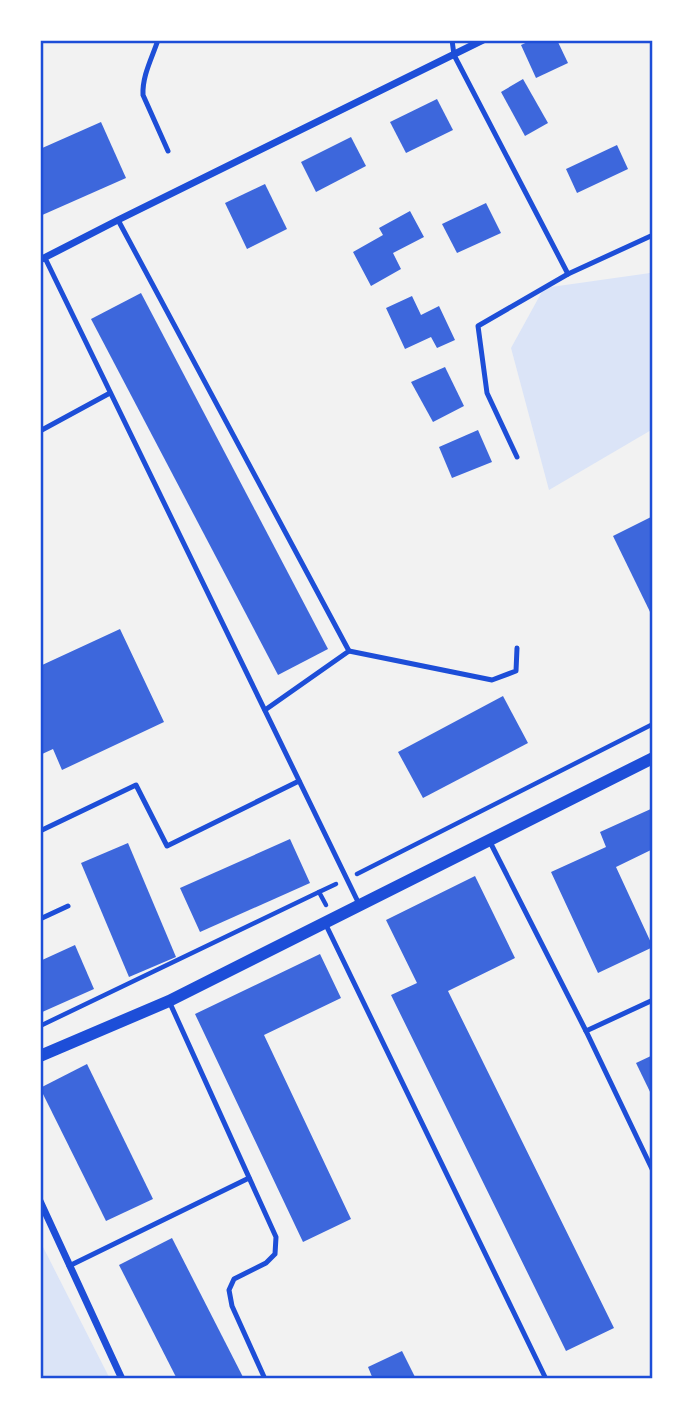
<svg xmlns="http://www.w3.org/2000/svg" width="693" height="1419" font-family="'Playfair Display',serif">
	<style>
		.green { fill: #dbe4f7 }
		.building { fill: #3d67dc }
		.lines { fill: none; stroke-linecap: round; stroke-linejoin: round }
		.path { stroke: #1d4ed8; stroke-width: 4.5 }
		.service { stroke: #1d4ed8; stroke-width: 5 }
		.minor { stroke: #1d4ed8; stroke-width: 7 }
		.tertiary { stroke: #1d4ed8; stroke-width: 12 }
		.neatline { fill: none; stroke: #1d4ed8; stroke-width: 2.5 }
	</style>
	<rect width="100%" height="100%" fill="#f2f2f2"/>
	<!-- green -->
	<g class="green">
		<path d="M650,273L653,277V429L549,490L511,348L544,288Z"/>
		<path d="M40,1241L110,1379H40Z"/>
	</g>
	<!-- building -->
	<g class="building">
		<path d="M532,40H557L568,63L536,78L521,45Z"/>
		<path d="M523,79L548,123L525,136L501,92Z"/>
		<path d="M437,99L453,130L406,153L390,122Z"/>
		<path d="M101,122L126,178L40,216V149Z"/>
		<path d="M351,137L366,166L316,192L301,162Z"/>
		<path d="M617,145L628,169L577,193L566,169Z"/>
		<path d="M265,184L287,229L247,249L225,203Z"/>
		<path d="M486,203L501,233L457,253L442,224Z"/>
		<path d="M410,211L424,237L393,253L401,269L371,286L353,252L383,235L379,228Z"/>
		<path d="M141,293L328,649L278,675L91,319Z"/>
		<path d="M412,296L421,315L439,306L455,340L437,348L431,337L405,349L386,308Z"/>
		<path d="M445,367L464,406L433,422L411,382Z"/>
		<path d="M478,430L492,462L452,478L439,447Z"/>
		<path d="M653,516V618L613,536Z"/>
		<path d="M120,629L164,722L62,770L53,749L40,755V666Z"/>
		<path d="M503,696L528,743L423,798L398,752Z"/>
		<path d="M653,808V849L616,867L653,947L598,973L551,872L606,847L600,832Z"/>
		<path d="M290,839L310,883L200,932L180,888Z"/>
		<path d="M128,843L176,957L129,977L81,863Z"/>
		<path d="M475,876L515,958L448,991L614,1328L566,1351L391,995L417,983L386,920Z"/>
		<path d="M75,945L94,989L40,1013V961Z"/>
		<path d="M320,954L341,998L264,1035L351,1219L303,1242L195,1014Z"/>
		<path d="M653,1055V1098L636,1063Z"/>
		<path d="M87,1064L153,1199L106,1221L40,1088Z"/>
		<path d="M172,1238L244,1379H177L119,1265Z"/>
		<path d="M402,1351L416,1379H373L368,1367Z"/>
	</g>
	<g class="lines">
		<!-- path -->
		<g class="path">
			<path d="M357,874L653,724"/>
			<path d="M326,905L319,892L336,884"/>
			<path d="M40,1026L319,892"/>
		</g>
		<!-- service -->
		<g class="service">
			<path d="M158,40C152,58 142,76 143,95L168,151"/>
			<path d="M452,40L454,55L568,274L653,235"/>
			<path d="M118,220L349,651L265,710"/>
			<path d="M45,258L360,906"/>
			<path d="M40,431L110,393"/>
			<path d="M517,457L487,393L478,326L568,274"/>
			<path d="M349,651L492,680L516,671L517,648"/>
			<path d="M40,831L136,785L167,846L299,781"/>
			<path d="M489,840L586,1031L653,1171"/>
			<path d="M40,919L68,906"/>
			<path d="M325,923L546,1379"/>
			<path d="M169,1001L276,1237L275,1254L266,1263L234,1279L229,1290L232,1306L265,1379"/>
			<path d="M586,1031L653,1000"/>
			<path d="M69,1266L249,1178"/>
		</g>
		<!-- minor -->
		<g class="minor">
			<path d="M40,260L118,220L483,40"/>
			<path d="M40,1201L122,1379"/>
		</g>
		<!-- tertiary -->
		<path class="tertiary" d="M40,1056L169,1001L653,758"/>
	</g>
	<!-- border -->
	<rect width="693" height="1419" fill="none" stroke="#ffffff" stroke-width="84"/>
	<rect x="42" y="42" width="609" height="1335" class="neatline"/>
</svg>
